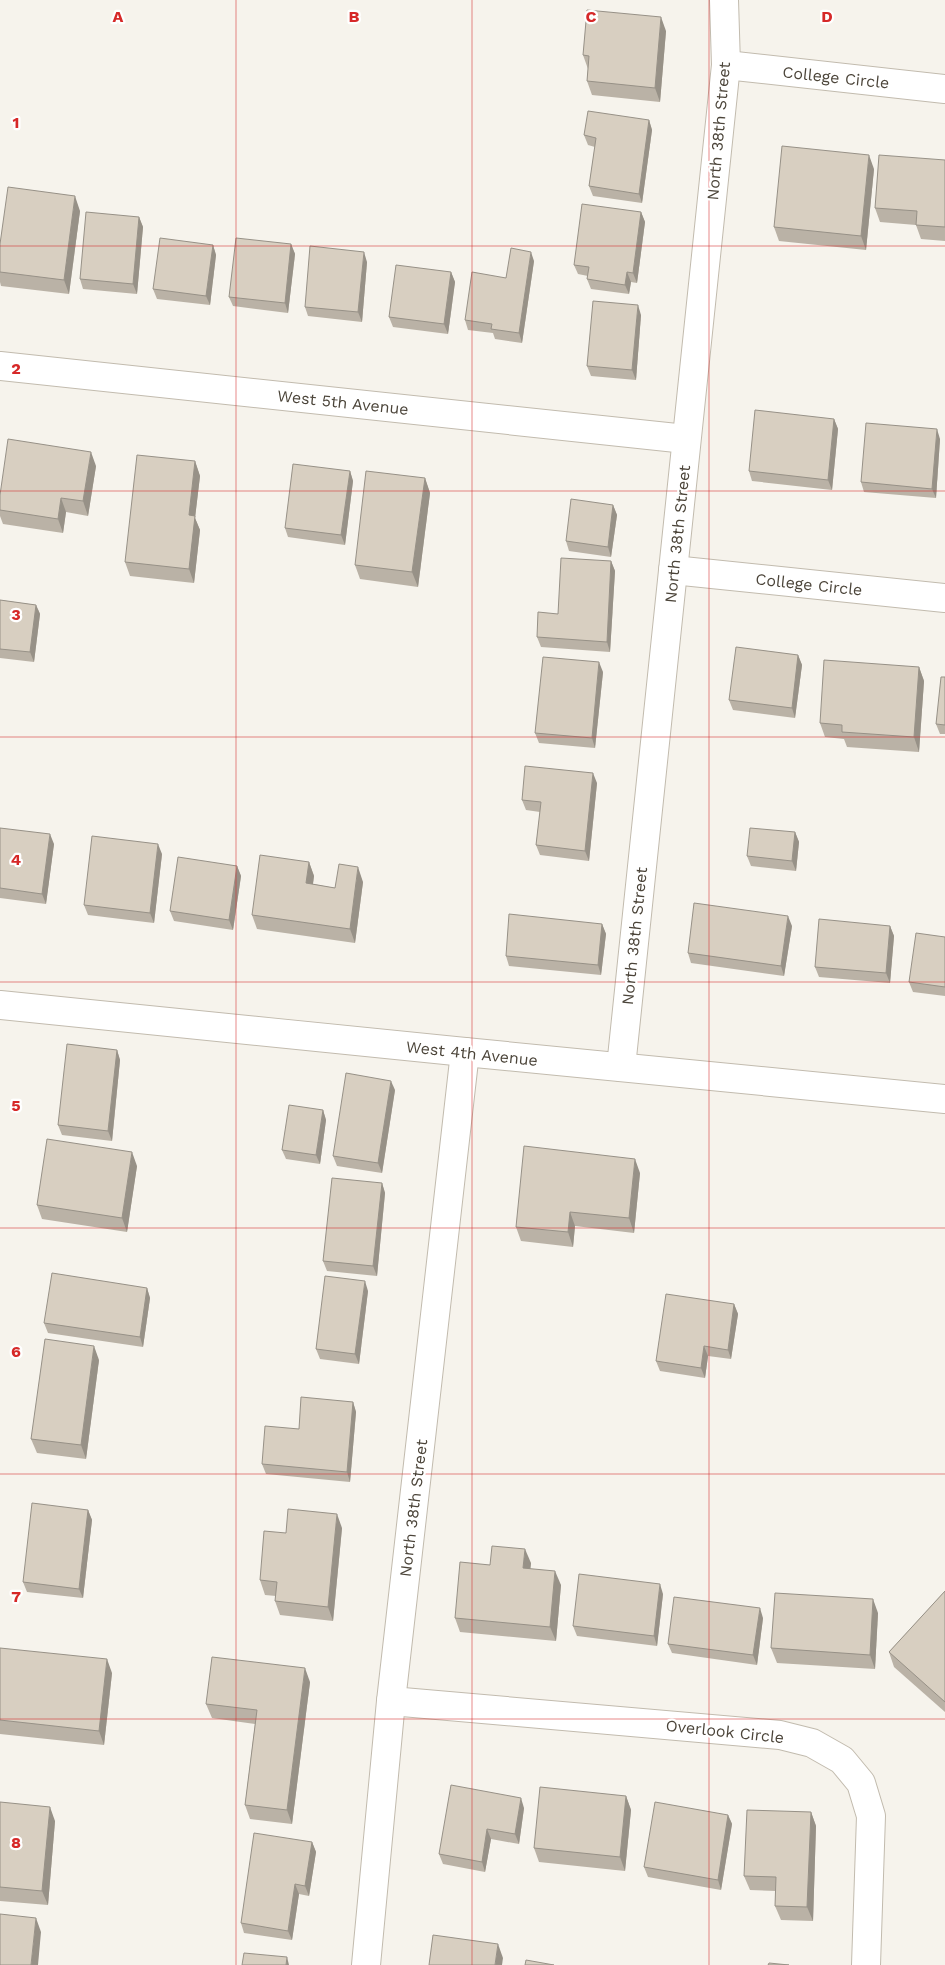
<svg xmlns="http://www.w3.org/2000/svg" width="945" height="1965" font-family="'Work Sans',sans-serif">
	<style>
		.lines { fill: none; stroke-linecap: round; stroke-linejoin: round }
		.minor-casing { stroke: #c2bbae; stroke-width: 30 }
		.minor { stroke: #fff; stroke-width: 28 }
		.wall { fill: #bab2a6 }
		.shaded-wall { fill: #979187 }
		.building { fill: #d8cfc1; stroke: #979187 }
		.grid { fill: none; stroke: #d62828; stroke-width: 1; stroke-opacity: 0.55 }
		.labels { text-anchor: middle; stroke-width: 4.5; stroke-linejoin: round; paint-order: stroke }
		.street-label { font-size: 16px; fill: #4b4439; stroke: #fff }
		.grid-label { font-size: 16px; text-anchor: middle; font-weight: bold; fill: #d62828; stroke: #fff; stroke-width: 4.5; stroke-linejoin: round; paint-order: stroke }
	</style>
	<rect width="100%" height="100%" fill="#f6f3ec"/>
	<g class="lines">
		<defs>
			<g id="minor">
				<path d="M726,65L945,89"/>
				<path d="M0,366L686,439"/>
				<path d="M673,570L945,598"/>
				<path d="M0,1005L465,1052L945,1099"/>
				<path d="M621,1067L726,65L724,0"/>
				<path d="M391,1701L780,1735L812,1743L842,1760L861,1783L871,1816L866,1965"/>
				<path d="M366,1965L391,1701L465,1052"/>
			</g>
		</defs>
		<!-- minor casing -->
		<use href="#minor" class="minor-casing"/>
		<!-- minor -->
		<use href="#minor" class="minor"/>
	</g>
	<!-- wall -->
	<g class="wall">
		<path d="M666,31L660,102L592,95L587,81L588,69L583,55Z"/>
		<path d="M649,120L652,130L642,203L593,196L589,186L595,147L588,145L584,135Z"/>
		<path d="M945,160V241L921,239L916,225L880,222L875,208Z"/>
		<path d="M874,169L866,250L779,241L774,227Z"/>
		<path d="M80,211L69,294L1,286L0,282V244Z"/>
		<path d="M641,212L645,222L637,283L631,282L629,294L591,289L587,279L588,276L578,274L574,265Z"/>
		<path d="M139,217L143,227L137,294L83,289L80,279Z"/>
		<path d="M291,244L295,254L288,313L233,306L229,297Z"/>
		<path d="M213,245L216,255L210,305L157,299L153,289Z"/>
		<path d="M534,261L522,343L495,339L493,333L468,330L465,320L506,278Z"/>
		<path d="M367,262L362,322L308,316L305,307Z"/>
		<path d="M451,272L455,282L448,334L393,327L389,317Z"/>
		<path d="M641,315L636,380L591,376L587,366Z"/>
		<path d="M834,419L838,429L832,490L752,481L749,471Z"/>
		<path d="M940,439L936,498L864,492L861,482Z"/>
		<path d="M195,461L200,476L195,518L200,530L194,583L130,576L125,562Z"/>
		<path d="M96,466L88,516L66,512L63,533L3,524L0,516V495Z"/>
		<path d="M350,471L353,481L345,545L288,537L285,528Z"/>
		<path d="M425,478L430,493L418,587L360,579L355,565Z"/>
		<path d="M613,505L617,515L611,557L569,551L566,541Z"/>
		<path d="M611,561L615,571L610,652L541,647L537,637L558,614Z"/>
		<path d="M0,600L36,605L40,614L34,662L0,658Z"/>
		<path d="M798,655L802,665L795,718L733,710L729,700Z"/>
		<path d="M919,667L924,681L919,752L847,747L844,739L825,737L820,723Z"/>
		<path d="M603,672L595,748L539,743L535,733Z"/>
		<path d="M945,677V734H940L936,724Z"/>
		<path d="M597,783L589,861L540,855L536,845L540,812L526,810L522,800Z"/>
		<path d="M0,828L54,844L46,904L0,898Z"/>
		<path d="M795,832L799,842L796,871L751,866L747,856Z"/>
		<path d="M162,854L154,923L88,915L84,905Z"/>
		<path d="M309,862L314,876L313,884L335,888L363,882L355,943L257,929L252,915Z"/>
		<path d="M237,866L241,876L233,930L174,921L170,911Z"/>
		<path d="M602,924L606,934L601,975L509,966L506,956Z"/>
		<path d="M792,926L784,976L691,963L688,953Z"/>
		<path d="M890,926L894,936L890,983L819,977L815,967Z"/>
		<path d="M945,937V996L913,992L909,982Z"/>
		<path d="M117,1050L120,1060L112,1141L62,1135L58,1125Z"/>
		<path d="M395,1090L382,1173L337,1166L333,1156Z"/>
		<path d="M323,1110L326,1120L320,1164L286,1159L282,1150Z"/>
		<path d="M137,1166L127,1232L42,1219L37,1205Z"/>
		<path d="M640,1173L634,1233L575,1226L573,1247L521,1241L516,1227Z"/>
		<path d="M382,1183L385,1193L377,1276L327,1271L323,1261Z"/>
		<path d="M147,1288L150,1298L143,1347L48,1333L44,1323Z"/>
		<path d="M368,1291L359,1364L320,1359L316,1349Z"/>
		<path d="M734,1304L738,1314L731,1359L708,1356L705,1378L660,1371L656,1361Z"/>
		<path d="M99,1360L86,1459L37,1453L31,1439Z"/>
		<path d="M353,1402L356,1412L350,1482L266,1474L262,1464L299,1429Z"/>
		<path d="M88,1510L92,1520L83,1598L27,1592L23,1582Z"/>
		<path d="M342,1528L333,1621L280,1615L275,1601L276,1596L265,1595L260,1580L286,1533Z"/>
		<path d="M531,1563L530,1569L561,1585L556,1641L460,1632L455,1618L490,1565Z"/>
		<path d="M945,1591V1712L894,1667L889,1652Z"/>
		<path d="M663,1594L657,1646L577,1636L573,1626Z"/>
		<path d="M878,1613L875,1669L777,1663L771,1648Z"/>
		<path d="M763,1618L757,1665L672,1653L668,1644Z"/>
		<path d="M0,1648L112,1673L104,1745L0,1734Z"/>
		<path d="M310,1682L292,1824L250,1819L245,1805L255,1724L212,1718L206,1704Z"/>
		<path d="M626,1796L631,1810L625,1871L539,1862L534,1848Z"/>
		<path d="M0,1802L55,1821L48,1905L0,1901Z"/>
		<path d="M524,1808L519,1844L491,1839L485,1872L443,1864L439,1854Z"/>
		<path d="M811,1812L816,1826L813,1921L781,1920L775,1906L776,1891L750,1890L744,1876Z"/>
		<path d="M728,1815L732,1824L721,1890L648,1877L644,1867Z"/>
		<path d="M312,1842L316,1852L309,1896L299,1894L292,1940L244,1933L241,1923Z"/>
	</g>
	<!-- shaded-wall -->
	<g class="shaded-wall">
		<path d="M661,17L666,31L660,102L655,88Z"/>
		<path d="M649,120L652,130L642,203L639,194Z"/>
		<path d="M869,155L874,169L866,250L861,236Z"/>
		<path d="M75,196L80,211L69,294L64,280Z"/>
		<path d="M641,212L645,222L637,283L633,273Z"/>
		<path d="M139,217L143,227L137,294L133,284Z"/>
		<path d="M291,244L295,254L288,313L285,303Z"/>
		<path d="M213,245L216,255L210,305L206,296Z"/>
		<path d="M364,252L367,262L362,322L358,312Z"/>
		<path d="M531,252L534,261L522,343L519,333Z"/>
		<path d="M451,272L455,282L448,334L444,324Z"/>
		<path d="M627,272L631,282L629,294L625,285Z"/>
		<path d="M638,305L641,315L636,380L632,370Z"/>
		<path d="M834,419L838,429L832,490L828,480Z"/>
		<path d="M937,429L940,439L936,498L932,489Z"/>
		<path d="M91,452L96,466L88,516L83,501Z"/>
		<path d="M195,461L200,476L195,518L200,530L194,583L189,569V515Z"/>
		<path d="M350,471L353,481L345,545L341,535Z"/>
		<path d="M425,478L430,493L418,587L412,572Z"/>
		<path d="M61,498L66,512L63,533L58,519Z"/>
		<path d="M613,505L617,515L611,557L608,547Z"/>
		<path d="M611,561L615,571L610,652L607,642Z"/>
		<path d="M36,605L40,614L34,662L30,652Z"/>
		<path d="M798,655L802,665L795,718L792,708Z"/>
		<path d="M599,662L603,672L595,748L592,738Z"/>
		<path d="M919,667L924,681L919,752L914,737Z"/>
		<path d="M593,773L597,783L589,861L585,851Z"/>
		<path d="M795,832L799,842L796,871L792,861Z"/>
		<path d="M50,834L54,844L46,904L42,894Z"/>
		<path d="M158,844L162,854L154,923L150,913Z"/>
		<path d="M309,862L314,876L311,897L306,883Z"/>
		<path d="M237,866L241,876L233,930L229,920Z"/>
		<path d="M358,867L363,882L355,943L350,929Z"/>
		<path d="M788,916L792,926L784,976L781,966Z"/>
		<path d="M602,924L606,934L601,975L598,965Z"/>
		<path d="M890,926L894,936L890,983L886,973Z"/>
		<path d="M117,1050L120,1060L112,1141L108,1131Z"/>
		<path d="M391,1081L395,1090L382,1173L378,1163Z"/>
		<path d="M323,1110L326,1120L320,1164L316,1155Z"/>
		<path d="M132,1152L137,1166L127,1232L122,1218Z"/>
		<path d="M635,1159L640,1173L634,1233L629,1218Z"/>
		<path d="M382,1183L385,1193L377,1276L373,1266Z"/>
		<path d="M570,1212L575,1226L573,1247L568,1232Z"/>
		<path d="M365,1281L368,1291L359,1364L355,1354Z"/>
		<path d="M147,1288L150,1298L143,1347L140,1337Z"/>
		<path d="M734,1304L738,1314L731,1359L728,1350Z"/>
		<path d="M94,1346L99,1360L86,1459L81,1445Z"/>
		<path d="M704,1346L708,1356L705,1378L701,1368Z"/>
		<path d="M353,1402L356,1412L350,1482L347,1472Z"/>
		<path d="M88,1510L92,1520L83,1598L79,1589Z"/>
		<path d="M337,1514L342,1528L333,1621L328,1607Z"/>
		<path d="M525,1549L531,1563L529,1583L523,1568Z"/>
		<path d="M555,1571L561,1585L556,1641L550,1627Z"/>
		<path d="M660,1584L663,1594L657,1646L654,1636Z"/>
		<path d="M873,1599L878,1613L875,1669L870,1655Z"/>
		<path d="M760,1608L763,1618L757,1665L753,1655Z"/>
		<path d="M107,1659L112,1673L104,1745L99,1731Z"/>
		<path d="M305,1668L310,1682L292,1824L287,1810Z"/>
		<path d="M626,1796L631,1810L625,1871L620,1857Z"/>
		<path d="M521,1798L524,1808L519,1844L515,1834Z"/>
		<path d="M50,1807L55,1821L48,1905L42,1891Z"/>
		<path d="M811,1812L816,1826L813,1921L807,1907Z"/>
		<path d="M728,1815L732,1824L721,1890L718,1880Z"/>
		<path d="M487,1829L491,1839L485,1872L482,1862Z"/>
		<path d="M312,1842L316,1852L309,1896L305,1886Z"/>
		<path d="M295,1884L299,1894L292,1940L288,1931Z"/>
		<path d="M36,1918L41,1932L38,1965H31Z"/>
		<path d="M498,1944L503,1958L502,1965H495Z"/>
		<path d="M287,1957L289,1965H286Z"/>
	</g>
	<!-- building -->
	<g class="building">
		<path d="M587,10L661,17L655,88L587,81L589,56L583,55Z"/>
		<path d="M588,111L649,120L639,194L589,186L596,138L584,135Z"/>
		<path d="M782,146L869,155L861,236L774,227Z"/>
		<path d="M879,155L945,160V227L916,225L917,211L875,208Z"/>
		<path d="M8,187L75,196L64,280L0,272V244Z"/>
		<path d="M582,204L641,212L633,273L627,272L625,285L587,279L589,267L574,265Z"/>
		<path d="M86,212L139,217L133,284L80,279Z"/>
		<path d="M160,238L213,245L206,296L153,289Z"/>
		<path d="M236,238L291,244L285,303L229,297Z"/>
		<path d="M310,246L364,252L358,312L305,307Z"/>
		<path d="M511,248L531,252L519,333L491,329L492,324L465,320L472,272L506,278Z"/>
		<path d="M396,265L451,272L444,324L389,317Z"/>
		<path d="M593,301L638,305L632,370L587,366Z"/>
		<path d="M755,410L834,419L828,480L749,471Z"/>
		<path d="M866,423L937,429L932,489L861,482Z"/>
		<path d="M8,439L91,452L83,501L61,498L58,519L0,510V495Z"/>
		<path d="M137,455L195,461L189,515L195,516L189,569L125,562Z"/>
		<path d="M293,464L350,471L341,535L285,528Z"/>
		<path d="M366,471L425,478L412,572L355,565Z"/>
		<path d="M571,499L613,505L608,547L566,541Z"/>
		<path d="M561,558L611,561L607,642L537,637L538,612L558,614Z"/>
		<path d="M0,600L36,605L30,652L0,649Z"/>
		<path d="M736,647L798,655L792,708L729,700Z"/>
		<path d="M543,657L599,662L592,738L535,733Z"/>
		<path d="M824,660L919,667L914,737L842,732V725L820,723Z"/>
		<path d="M941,677H945V725L936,724Z"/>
		<path d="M525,766L593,773L585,851L536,845L541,802L522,800Z"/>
		<path d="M0,828L50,834L42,894L0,888Z"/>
		<path d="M750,828L795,832L792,861L747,856Z"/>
		<path d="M92,836L158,844L150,913L84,905Z"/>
		<path d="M260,855L309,862L306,883L335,888L339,864L358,867L350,929L252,915Z"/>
		<path d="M178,857L237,866L229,920L170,911Z"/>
		<path d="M694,903L788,916L781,966L688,953Z"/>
		<path d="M509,914L602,924L598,965L506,956Z"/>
		<path d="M819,919L890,926L886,973L815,967Z"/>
		<path d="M916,933L945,937V987L909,982Z"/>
		<path d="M67,1044L117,1050L108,1131L58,1125Z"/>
		<path d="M346,1073L391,1081L378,1163L333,1156Z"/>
		<path d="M289,1105L323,1110L316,1155L282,1150Z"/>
		<path d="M47,1139L132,1152L122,1218L37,1205Z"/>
		<path d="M524,1146L635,1159L629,1218L570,1212L568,1232L516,1227Z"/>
		<path d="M332,1178L382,1183L373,1266L323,1261Z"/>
		<path d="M52,1273L147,1288L140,1337L44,1323Z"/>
		<path d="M325,1276L365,1281L355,1354L316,1349Z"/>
		<path d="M666,1294L734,1304L728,1350L704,1346L701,1368L656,1361Z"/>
		<path d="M45,1339L94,1346L81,1445L31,1439Z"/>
		<path d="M301,1397L353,1402L347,1472L262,1464L265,1426L299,1429Z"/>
		<path d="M32,1503L88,1510L79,1589L23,1582Z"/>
		<path d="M288,1509L337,1514L328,1607L275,1601L277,1582L260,1580L264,1531L286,1533Z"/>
		<path d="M492,1546L525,1549L523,1568L555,1571L550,1627L455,1618L460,1562L490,1565Z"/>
		<path d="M579,1574L660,1584L654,1636L573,1626Z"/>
		<path d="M945,1591V1702L889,1652Z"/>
		<path d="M775,1593L873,1599L870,1655L771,1648Z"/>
		<path d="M674,1597L760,1608L753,1655L668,1644Z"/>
		<path d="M0,1648L107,1659L99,1731L0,1720Z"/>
		<path d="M212,1657L305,1668L287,1810L245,1805L257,1710L206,1704Z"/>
		<path d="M451,1785L521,1798L515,1834L487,1829L482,1862L439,1854Z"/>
		<path d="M540,1787L626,1796L620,1857L534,1848Z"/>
		<path d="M0,1802L50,1807L42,1891L0,1887Z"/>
		<path d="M655,1802L728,1815L718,1880L644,1867Z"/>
		<path d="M747,1810L811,1812L807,1907L775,1906L776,1877L744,1876Z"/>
		<path d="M254,1833L312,1842L305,1886L295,1884L288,1931L241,1923Z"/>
		<path d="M0,1914L36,1918L31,1965H0Z"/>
		<path d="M433,1935L498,1944L495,1965H429Z"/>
		<path d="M244,1953L287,1957L286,1965H242Z"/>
		<path d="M526,1960L554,1965H525Z"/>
		<path d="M769,1963L789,1965H768Z"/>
	</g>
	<!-- grid -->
	<path class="grid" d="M236,0V1965M472,0V1965M709,0V1965M0,246H945M0,491H945M0,737H945M0,982H945M0,1228H945M0,1474H945M0,1719H945"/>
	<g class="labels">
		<!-- street labels -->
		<g class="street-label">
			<text transform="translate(836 77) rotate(6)" y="6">College Circle</text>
			<text transform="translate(718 131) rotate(-85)" y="6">North 38th Street</text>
			<text transform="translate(343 402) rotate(6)" y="6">West 5th Avenue</text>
			<text transform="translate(677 534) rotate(-84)" y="6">North 38th Street</text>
			<text transform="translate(809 584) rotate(6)" y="6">College Circle</text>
			<text transform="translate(634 936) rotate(-84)" y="6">North 38th Street</text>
			<text transform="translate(472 1053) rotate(6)" y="6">West 4th Avenue</text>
			<text transform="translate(413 1508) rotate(-83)" y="6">North 38th Street</text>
			<text transform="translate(725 1731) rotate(6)" y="6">Overlook Circle</text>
		</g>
	</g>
	<g class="grid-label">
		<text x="118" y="22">A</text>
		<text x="354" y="22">B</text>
		<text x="591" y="22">C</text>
		<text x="827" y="22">D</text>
		<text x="16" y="128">1</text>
		<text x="16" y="374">2</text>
		<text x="16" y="620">3</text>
		<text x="16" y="865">4</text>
		<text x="16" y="1111">5</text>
		<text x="16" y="1357">6</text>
		<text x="16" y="1602">7</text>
		<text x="16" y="1848">8</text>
	</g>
</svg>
